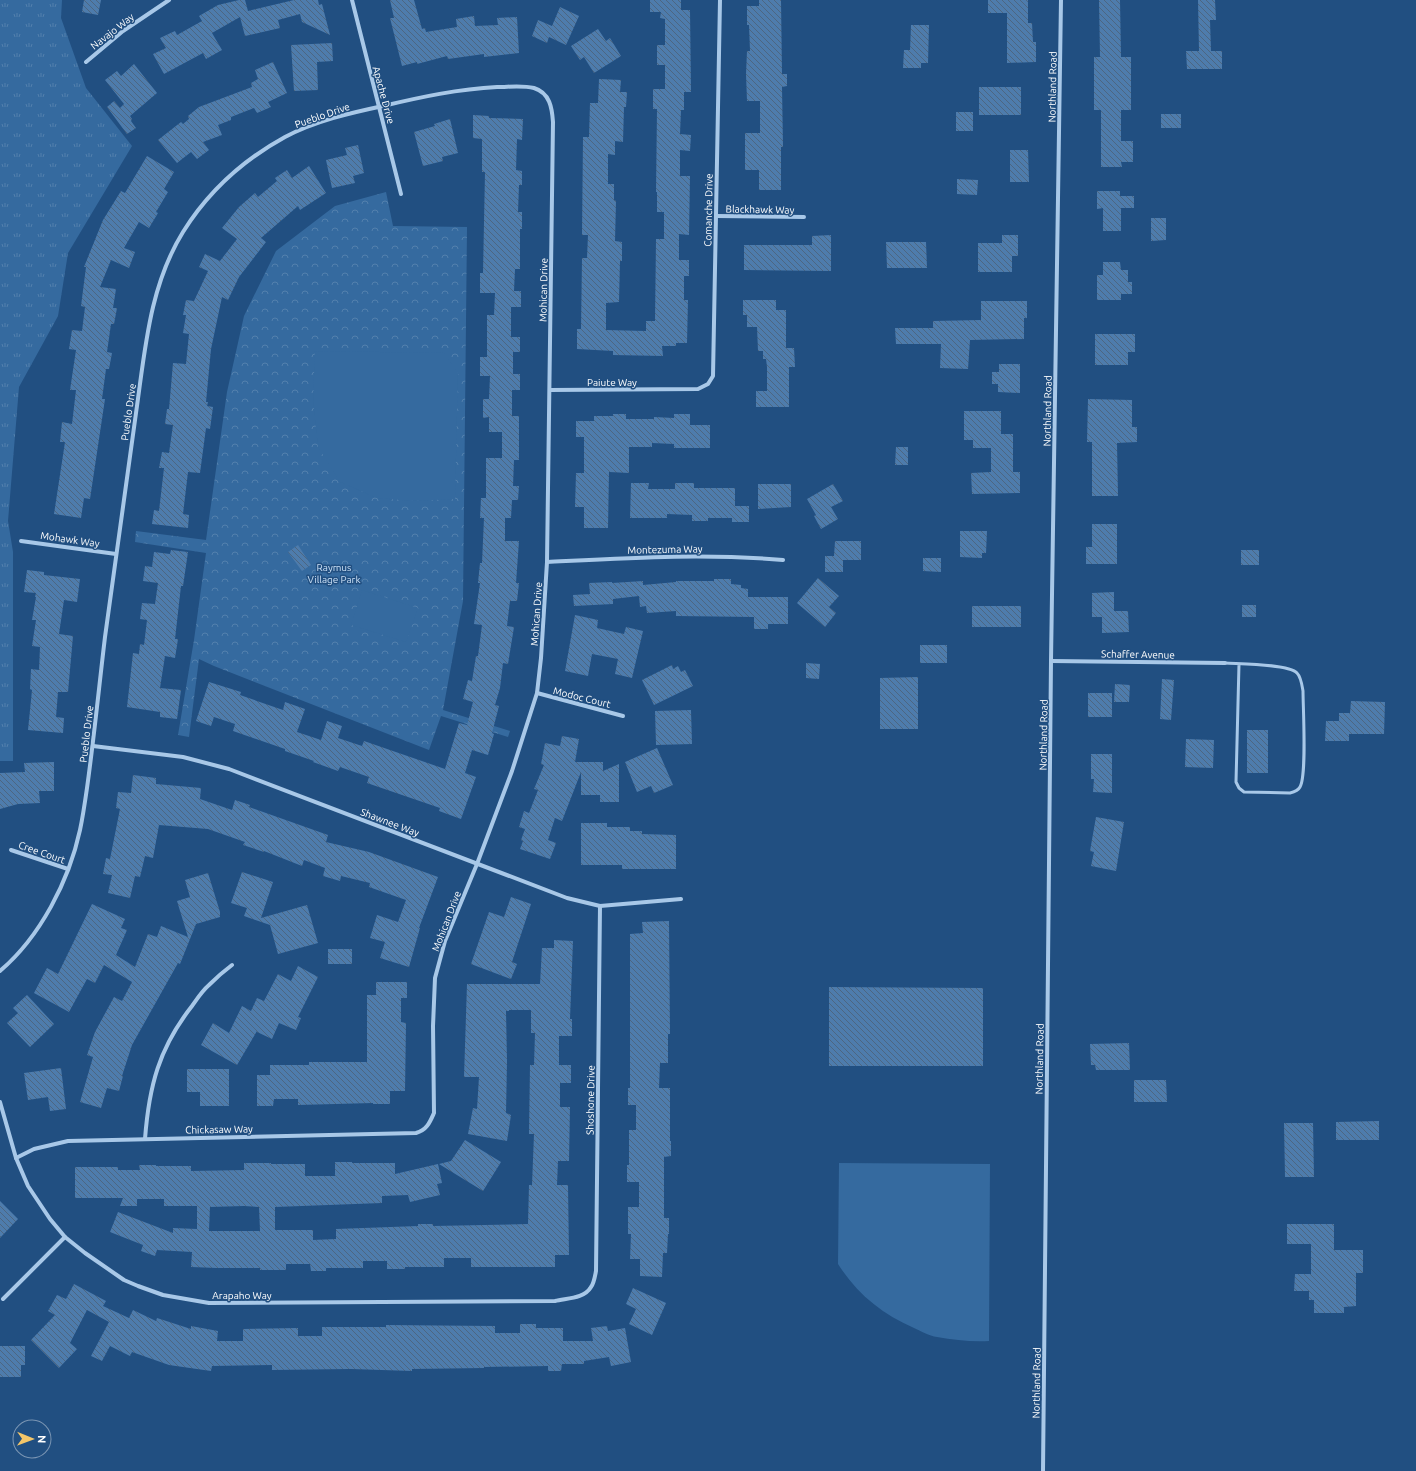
<svg xmlns="http://www.w3.org/2000/svg" width="1416" height="1471" font-family="Ubuntu,sans-serif">
	<style>
		.grass { fill: url(#grass-tufts) }
		.park { fill: url(#park-crowns) }
		.pitch { fill: #356a9f }
		.building { fill: url(#building-back-hatch); fill-rule: evenodd }
		.lines { fill: none; stroke-linecap: round; stroke-linejoin: round }
		.lane { stroke: #a8c8e8; stroke-width: 3 }
		.street { stroke: #a8c8e8; stroke-width: 4 }
		.labels { text-anchor: middle; stroke-width: 3; stroke-linejoin: round; paint-order: stroke }
		.street-label { font-size: 10px; fill: #fff; stroke: #214f81 }
		.park-label { font-size: 10px; fill: #cce1f6; stroke: #214f81 }
	</style>
	<defs>
		<pattern id="grass-tufts" width="24" height="20" patternUnits="userSpaceOnUse"><rect width="24" height="20" fill="#356a9f"/><path d="M3 7l-1-3M5 7V3M7 7l1-3M15 17l-1-3M17 17v-4M19 17l1-3" fill="none" stroke="#5380ad"/></pattern>
		<pattern id="park-crowns" width="20" height="18" patternUnits="userSpaceOnUse"><rect width="20" height="18" fill="#356a9f"/><path d="M2 6a3 3 0 1 1 6 0M12 15a3 3 0 1 1 6 0" fill="none" stroke="#5380ad"/></pattern>
		<pattern id="building-back-hatch" width="6" height="6" patternUnits="userSpaceOnUse"><rect width="6" height="6" fill="#4e7cac"/><path d="M-1 5l2 2M0 0l6 6M5-1l2 2" fill="none" stroke="#4d6681"/></pattern>
	</defs>
	<rect width="100%" height="100%" fill="#214f81"/>
	<!-- grass -->
	<path class="grass" d="M0,0H62L61,18L86,88L132,146L68,253L58,316L19,387L8,521L13,552V761H0Z"/>
	<!-- park -->
	<path class="park" d="M386,192L393,226L467,227L463,601L443,710L510,731L508,737L441,716L429,750L214,666L199,659L189,737L178,735L194,640L206,553L135,542L136,531L206,540L227,392L244,316L276,251L335,206Z"/>
	<!-- pitch -->
	<g class="pitch">
		<path d="M315,351L444,353L458,373L455,499L414,501L377,498L340,482L318,447L313,402Z"/>
		<path d="M362,590L418,608L406,642L351,625Z"/>
		<path d="M839,1163L990,1164L989,1341C972,1342 954,1340 937,1337C929,1336 921,1331 914,1328C882,1314 857,1294 838,1264Z"/>
	</g>
	<!-- building -->
	<g class="building">
		<path d="M84,0H101L98,15L82,12Z"/>
		<path d="M239,0H245L248,11L294,0H318L319,5L322,4L330,35L302,22L300,14L278,20L280,28L245,36L240,17L212,33L222,50L206,59L203,53L164,74L153,54L166,48L160,38L175,31L177,35L202,21L199,16L218,5Z"/>
		<path d="M390,0H414L422,29L425,28L426,32L457,27L456,19L474,16L475,26L498,25L497,18L517,17L519,53L484,57V54L448,59L447,56L417,64V62L402,66L390,18H394Z"/>
		<path d="M650,0H681V10H690L691,92H684V110H681L680,134L691,135L690,151L680,150V176H690L689,235L679,234V260H689V276H684V300H688L687,343H676V346H662L663,356L613,355V351L577,349V329H581L582,258H587L588,235H582L583,137H589L590,103H598L599,79L621,80L620,92H627L626,107H624L623,142L615,141V155L608,154V184H614V200L616,201L615,241L622,242V261H620L619,302L606,303V330L646,331V321H655L656,239H664V212H657V192H656L657,109H653V89H665V65H657V45H665V19L660,18L661,12H650Z"/>
		<path d="M759,0H781L782,74H787V86L782,87L783,147H781V190H759V170H745V133H760V101H747L746,74L747,51H750L749,25H747V6H759Z"/>
		<path d="M988,0H1028V23H1032L1033,42H1036V62L1007,63V13H988Z"/>
		<path d="M1099,0H1120L1121,57H1131V110H1121V141H1133V162H1121L1122,167H1101V110H1094V57H1100Z"/>
		<path d="M1198,0H1215L1216,20H1210L1211,51H1222V69H1187L1186,51H1199Z"/>
		<path d="M560,7L579,16L566,45L549,37L547,43L532,36L538,20L552,26Z"/>
		<path d="M911,25H929L928,63H921V68H903L904,50H910Z"/>
		<path d="M598,29L606,41L610,38L621,56L594,73L584,57L580,60L571,46Z"/>
		<path d="M332,43L333,61L317,62L318,90L294,91L291,45Z"/>
		<path d="M273,62L287,93L268,102L271,107L257,113L254,108L231,117V120L218,125L222,135L203,142L209,150L197,159L191,152L177,163L158,140L181,122L183,124L189,119L188,116L199,107L252,87L251,83L258,79L255,70Z"/>
		<path d="M134,64L157,93L130,116L132,119L131,121L136,128L127,134L107,107L114,101L120,108L124,104L105,80L117,71L121,76Z"/>
		<rect x="979" y="87" width="42" height="28"/>
		<rect x="956" y="112" width="17" height="19"/>
		<rect x="1161" y="114" width="20" height="14"/>
		<path d="M473,115L489,116V118L523,119L522,140L517,139L516,170L522,171V185H519L518,212H522V229H520V269H515L514,291H521V307H511V337H520V352H513V374H520V390H512V416H519V460H514L513,486H519L518,500H512L511,518H505V541H519L516,583H519L517,601H510L507,626L514,627L508,664L503,663L500,688L495,705L499,706L492,733L494,734L488,755L472,750L465,773L476,777L461,819L439,811L440,808L367,783L369,777L340,767L338,771L313,762L314,761L285,751V749L233,731L235,724L214,717L211,726L196,721L209,682L241,692L240,695L283,710L285,702L305,709L297,732L321,740L327,721L342,726L338,738L362,746L364,741L445,769L459,723L467,725L473,702L463,699L468,680L472,681L476,656H478L482,625L474,624L480,583H478L480,563H482L484,518H480L481,498H486V458H502V432H489V417L483,418V399H489L490,376H480V357H487V315H494L495,293H480V273H483L485,172H482V139L473,138Z"/>
		<path d="M450,119L458,153L442,157L443,161L423,166L414,132L435,126L434,124Z"/>
		<path d="M358,145L364,173L353,176L355,183L332,188L326,160L347,155L345,148Z"/>
		<path d="M1010,150H1028L1029,182H1010Z"/>
		<path d="M147,156L174,172L164,189L168,192L156,212L158,213L149,228L139,222L124,248L135,252L129,268L111,260L100,287L116,289L113,308H117L114,324H111L107,352L112,353L109,369H106L102,399H105L90,499L84,498L81,518L54,514L65,442H60L62,422L72,424L76,390H70L76,350L69,349L72,330L82,331L85,307L81,306L86,267H84L103,220L121,191L125,193Z"/>
		<path d="M309,166L326,193L300,210L298,206L261,238L266,242L239,277L228,300L222,297L211,349L206,402H208L207,406L213,407L210,429L206,428L200,473L188,472L183,514L189,515L188,528L152,524L154,510L159,511L164,468H159L162,452L169,453L173,425L165,424L167,409H169L173,363L186,364L189,334L183,333L186,315H183L186,300L194,301L208,271L199,267L205,254L220,261L237,239L222,228L239,207L255,193L258,197L277,181L275,178L287,170L292,178Z"/>
		<path d="M957,179L978,180L977,195L957,194Z"/>
		<path d="M1097,191H1120V196H1134V208H1121V231H1103V208L1097,209Z"/>
		<path d="M1151,218H1166V240L1151,241Z"/>
		<path d="M831,235V271L744,270V245H812V236Z"/>
		<path d="M1002,235H1018V256H1012V272H978V243H1002Z"/>
		<path d="M886,242H926L927,268H887Z"/>
		<path d="M1103,262H1120L1121,270H1128V282H1132V294H1121V300H1097V275H1103Z"/>
		<path d="M743,300H776V310H786V348H794L795,367H789V407H756V391H767V367L766,359H763V351H758L757,327H747V315H743Z"/>
		<path d="M981,301H1027V318H1024V339L970,340L968,369L940,368L941,344H896L895,328H933V321L981,320Z"/>
		<path d="M1095,334H1135V352H1128V365H1095Z"/>
		<path d="M999,364H1020V393L998,392V384H992V372H999Z"/>
		<path d="M1088,399L1132,400V427H1137V442L1117,443L1118,496H1092V442H1087Z"/>
		<path d="M964,411H1001V434H1013V472H1020V493L972,494L971,473L991,472V448H973V440H964Z"/>
		<path d="M613,414H626V419H654V417L674,418V414H690V425H710V448H674V444L652,443V447H629V473L609,472L608,528H584V507H575L576,473H584V437H576V421H594V416H613Z"/>
		<path d="M896,447H908V465H895Z"/>
		<path d="M631,483H649L648,489H675V483H694V488H735V506H749V522H732V518H708V521H692V515L667,514V518H630Z"/>
		<path d="M758,484H791V507L758,509Z"/>
		<path d="M833,484L843,501L831,507L838,519L821,529L814,516L816,515L807,499Z"/>
		<path d="M1092,524H1117V564H1086V547H1092Z"/>
		<path d="M960,531H987L986,553H982V558L960,557Z"/>
		<path d="M835,541H861V560H843V572H825V556H834Z"/>
		<path d="M298,545L311,565L302,571L288,552Z"/>
		<path d="M171,550L188,552L183,586H181L175,639H178L175,658L165,656L160,688L181,690L177,719L160,717V712L127,707L133,653L139,654L140,644L144,645L147,620L140,619L142,603L155,604L158,583L143,581L145,566L152,567L154,552L170,554Z"/>
		<rect x="1241" y="550" width="18" height="15"/>
		<path d="M923,558H941V572L923,571Z"/>
		<path d="M27,570L44,572V575L80,579L77,602L64,600L59,634L73,636L68,692H58L56,717L64,718L63,733L28,730L32,690L30,689L31,669L39,670L40,647L32,646L36,620H32L36,597H35L36,593L24,592Z"/>
		<path d="M818,578L839,596L829,607L836,613L825,627L797,603Z"/>
		<path d="M714,579H731V584L741,585V588L748,589V597H788V624H768V629H754V617L676,616V611L647,613L646,606L640,607L639,596L613,599V604L574,606L573,595L590,594L589,583L612,582V583L643,581V585L676,582V581H714Z"/>
		<path d="M1114,592V611H1128L1129,632L1102,633V617H1092V593Z"/>
		<rect x="1242" y="605" width="14" height="12"/>
		<rect x="972" y="606" width="49" height="21"/>
		<path d="M575,615L598,620L597,628L624,634L626,627L643,631L632,678L615,674L618,659L592,654L588,676L565,671Z"/>
		<rect x="920" y="645" width="27" height="18"/>
		<path d="M806,663L820,664L819,679L806,678Z"/>
		<path d="M672,665L673,669L678,666L681,672L685,670L693,686L654,705L642,680Z"/>
		<path d="M918,677V729H880V678Z"/>
		<path d="M1162,679L1174,680L1171,720L1160,719Z"/>
		<path d="M1115,684L1130,685L1129,702H1114Z"/>
		<rect x="1088" y="693" width="24" height="24"/>
		<path d="M1351,701L1385,702L1384,734H1349V741H1325L1326,721H1339V713H1350Z"/>
		<path d="M691,710L692,744L656,745L655,711Z"/>
		<rect x="1247" y="730" width="21" height="43"/>
		<path d="M562,736L579,739L575,762H603V771L619,764V802H600V795H581V772L562,821L555,818L548,840L556,843L550,859L520,849L523,841L521,840L525,829L519,827L524,811L529,813L538,790L534,789L544,765L541,764L545,743L560,746Z"/>
		<path d="M1186,739L1214,740L1213,768L1185,767Z"/>
		<path d="M657,748L673,785L654,793L651,786L637,792L625,762Z"/>
		<path d="M1091,754H1112V793L1093,792L1094,779H1091Z"/>
		<path d="M54,762V791H39L40,803L18,804L0,809V773L25,772L24,763Z"/>
		<path d="M133,775L156,778V784L201,788L200,799L232,810L235,800L250,805L249,807L328,835L326,842L369,852L438,877L419,928H420L409,967L380,958L385,942L370,938L377,915L398,922L406,900L369,887L370,883L341,876L340,881L323,876L325,868L304,860L302,866L264,851V852L243,845L245,842L208,829L159,825L153,858L145,856L140,877L135,876L130,898L108,893L112,875L103,874L106,858L110,859L120,809L116,808L118,792L131,793Z"/>
		<path d="M1096,817L1124,822L1116,871L1091,866L1094,852L1090,851Z"/>
		<path d="M581,823H607V827H630V831H642V834L676,835V869H622V865H581Z"/>
		<path d="M242,872L273,882L261,918L307,905L318,943L278,954L270,925L244,916L247,908L231,903Z"/>
		<path d="M208,873L220,912V917L196,924L180,964L178,963L132,1045L122,1076H123L119,1091L107,1088L101,1108L80,1102L93,1057L87,1055L95,1032L114,997L122,1001L132,982L104,965L95,983L87,979L69,1012L34,993L47,968L58,974L92,904L125,919L121,928L127,930L116,955L135,967L148,934L157,937L161,926L188,937L177,901L190,897L185,880Z"/>
		<path d="M511,897L531,904L512,962L517,964L511,979L471,964L489,912L504,917Z"/>
		<path d="M669,921L670,1034H668V1063H660L659,1088H670V1141H671V1156L664,1157V1218H669V1234H668L667,1253H663L662,1277L640,1276V1259H630L631,1234H628V1207H639V1182H627V1165H629V1130H636V1105H628V1088H630V934L643,933L642,922Z"/>
		<path d="M554,940L573,941L570,1019H572V1036H559V1065H571V1083H560V1107H570L569,1161H558L557,1185H568L569,1255H555V1267H471V1258H444V1267H405V1269H387V1261H363V1268H326V1271H311L310,1264H286V1270H260V1268H217L191,1267L192,1252L157,1250L155,1256L141,1251L143,1245L110,1232L118,1212L173,1233V1228L197,1229V1206H164V1199H137V1206H120L123,1198H75V1167H118V1170H140L139,1165H156V1166H191V1171L244,1170V1163H271V1164H305V1176H335V1162H352V1163H395V1174L438,1164L442,1183L437,1184L440,1195L410,1202L408,1195L382,1196V1203L275,1207V1230H313V1240L336,1239V1229L418,1226V1224H433V1226L528,1224L529,1185H532L534,1134H529L530,1065H534L535,1033H531V1010H509V1011H506L507,1061L506,1113L511,1115L507,1141L468,1134L473,1108L477,1109L479,1077H464L467,984H540L542,948H554ZM244,1206L259,1207L260,1231H209L210,1207Z"/>
		<rect x="328" y="949" width="24" height="15"/>
		<path d="M298,966L318,977L298,1017L301,1018L296,1030L279,1023L272,1039L257,1032V1031L237,1065L201,1045L213,1023L229,1033L242,1006L251,1011L257,998L264,1001L278,974L291,981Z"/>
		<path d="M376,982H407V998H401V1022L406,1023L405,1091H390V1104H373V1103L298,1105V1099H274L273,1106H257V1075H270V1065H309V1062H367V995H376Z"/>
		<path d="M829,987L983,988V1066H829Z"/>
		<path d="M27,995L54,1024L30,1047L7,1023L18,1013L13,1008Z"/>
		<path d="M1129,1043L1130,1070H1096L1095,1065H1091L1090,1044Z"/>
		<path d="M61,1068L66,1109L50,1111L48,1097L28,1100L24,1073Z"/>
		<path d="M187,1069H229V1106H200V1092H187Z"/>
		<path d="M1134,1080H1166L1167,1102H1134Z"/>
		<path d="M1379,1121V1140H1336V1122Z"/>
		<path d="M1284,1123H1313L1314,1177H1285Z"/>
		<path d="M465,1140L501,1162L483,1191L439,1164L451,1161Z"/>
		<path d="M0,1201L18,1219L0,1238Z"/>
		<path d="M1287,1224H1334V1250H1363V1273H1356V1306L1344,1307V1313H1314V1300H1309V1291H1294L1295,1274H1311V1244H1287Z"/>
		<path d="M74,1284L106,1301L103,1306L129,1318L133,1310L156,1321L157,1318L191,1329V1326L218,1331L217,1341H243V1329L298,1328V1336H322V1327H386V1325L495,1326V1333H520V1324H536V1328H563V1341H593L591,1328L607,1326L608,1331L625,1328L631,1362L611,1366L609,1357L584,1361V1364H562L561,1371H548V1366L484,1367V1368L412,1369V1371L351,1369L272,1370V1365L212,1366L211,1371L169,1365L132,1352L130,1356L110,1346L102,1361L91,1356L109,1322L87,1310L70,1343L77,1349L59,1368L31,1340L55,1315L48,1311L57,1295L66,1299Z"/>
		<path d="M633,1288L666,1303L652,1335L629,1324L636,1309L626,1304Z"/>
		<path d="M0,1346H25V1365H21V1377H0Z"/>
	</g>
	<g class="lines">
		<!-- lane -->
		<path class="lane" d="M1225,663C1239,664 1289,664 1297,673C1301,677 1302,685 1303,691C1303,708 1307,775 1300,787C1298,791 1294,792 1290,793L1244,792L1239,788L1236,782L1239,664"/>
		<!-- street -->
		<g class="street">
			<path d="M352,0L401,194"/>
			<path d="M86,62L123,31L169,0"/>
			<path d="M716,216L804,217"/>
			<path d="M550,390L698,389L708,384L713,376L720,0"/>
			<path d="M21,541L116,554"/>
			<path d="M547,562C626,558 704,553 783,560"/>
			<path d="M1051,661L1225,663"/>
			<path d="M537,693L623,716"/>
			<path d="M93,746L183,757L229,769L567,898L600,906L681,899"/>
			<path d="M11,850L68,869"/>
			<path d="M0,971C40,937 69,881 80,830C83,816 85,802 87,788C94,738 99,687 105,637C115,562 126,488 136,413C145,351 149,287 183,232C208,192 243,160 285,137C315,121 350,113 383,106C421,97 458,89 497,87C509,87 522,85 534,88C550,93 552,108 553,122L547,562L541,658L537,693L512,771L477,864L445,941L435,978L433,1026L434,1113C430,1122 427,1130 416,1133L68,1141L34,1149L16,1158"/>
			<path d="M0,1102L16,1158L28,1186L50,1219L65,1237L85,1253L124,1280L138,1286L163,1295L209,1303L555,1301C567,1298 584,1299 591,1287C594,1283 595,1276 596,1271L600,906"/>
			<path d="M145,1139C149,1086 159,1048 192,1006C197,999 202,991 209,985C216,978 224,971 232,965"/>
			<path d="M3,1299L65,1237"/>
			<path d="M1043,1471L1051,661L1061,0"/>
		</g>
	</g>
	<g class="labels">
		<!-- street labels -->
		<g class="street-label">
			<text transform="translate(112 31) rotate(-38)" y="4">Navajo Way</text>
			<text transform="translate(1052 87) rotate(-89)" y="4">Northland Road</text>
			<text transform="translate(384 95) rotate(75)" y="4">Apache Drive</text>
			<text transform="translate(322 115) rotate(-19)" y="4">Pueblo Drive</text>
			<text transform="translate(760 209) rotate(1)" y="4">Blackhawk Way</text>
			<text transform="translate(708 210) rotate(-89)" y="4">Comanche Drive</text>
			<text transform="translate(543 290) rotate(-89)" y="4">Mohican Drive</text>
			<text x="612" y="386">Paiute Way</text>
			<text transform="translate(1047 411) rotate(-89)" y="4">Northland Road</text>
			<text transform="translate(128 412) rotate(-82)" y="4">Pueblo Drive</text>
			<text transform="translate(70 539) rotate(8)" y="4">Mohawk Way</text>
			<text transform="translate(665 549) rotate(-1)" y="4">Montezuma Way</text>
			<text transform="translate(536 614) rotate(-86)" y="4">Mohican Drive</text>
			<text transform="translate(1138 654) rotate(1)" y="4">Schaffer Avenue</text>
			<text transform="translate(582 697) rotate(14)" y="4">Modoc Court</text>
			<text transform="translate(86 734) rotate(-83)" y="4">Pueblo Drive</text>
			<text transform="translate(1043 735) rotate(-89)" y="4">Northland Road</text>
			<text transform="translate(390 822) rotate(21)" y="4">Shawnee Way</text>
			<text transform="translate(42 852) rotate(19)" y="4">Cree Court</text>
			<text transform="translate(446 921) rotate(-69)" y="4">Mohican Drive</text>
			<text transform="translate(1039 1059) rotate(-89)" y="4">Northland Road</text>
			<text transform="translate(590 1100) rotate(-89)" y="4">Shoshone Drive</text>
			<text transform="translate(219 1129) rotate(-1)" y="4">Chickasaw Way</text>
			<text x="242" y="1299">Arapaho Way</text>
			<text transform="translate(1036 1383) rotate(-89)" y="4">Northland Road</text>
		</g>
		<!-- park labels -->
		<g class="park-label">
			<text x="334" y="571">Raymus<tspan x="334" dy="12">Village Park</tspan></text>
		</g>
	</g>
	<!-- north arrow -->
	<g transform="translate(32 1439) rotate(91)"><circle r="19" fill="#214f81" stroke="#7a95b3"/>
	<path d="M0-3L7 15L0 10L-7 15Z" fill="#f4c669"/>
	<text y="-6" font-size="11" font-weight="bold" text-anchor="middle" fill="#ffffff">N</text>
	</g>
</svg>
